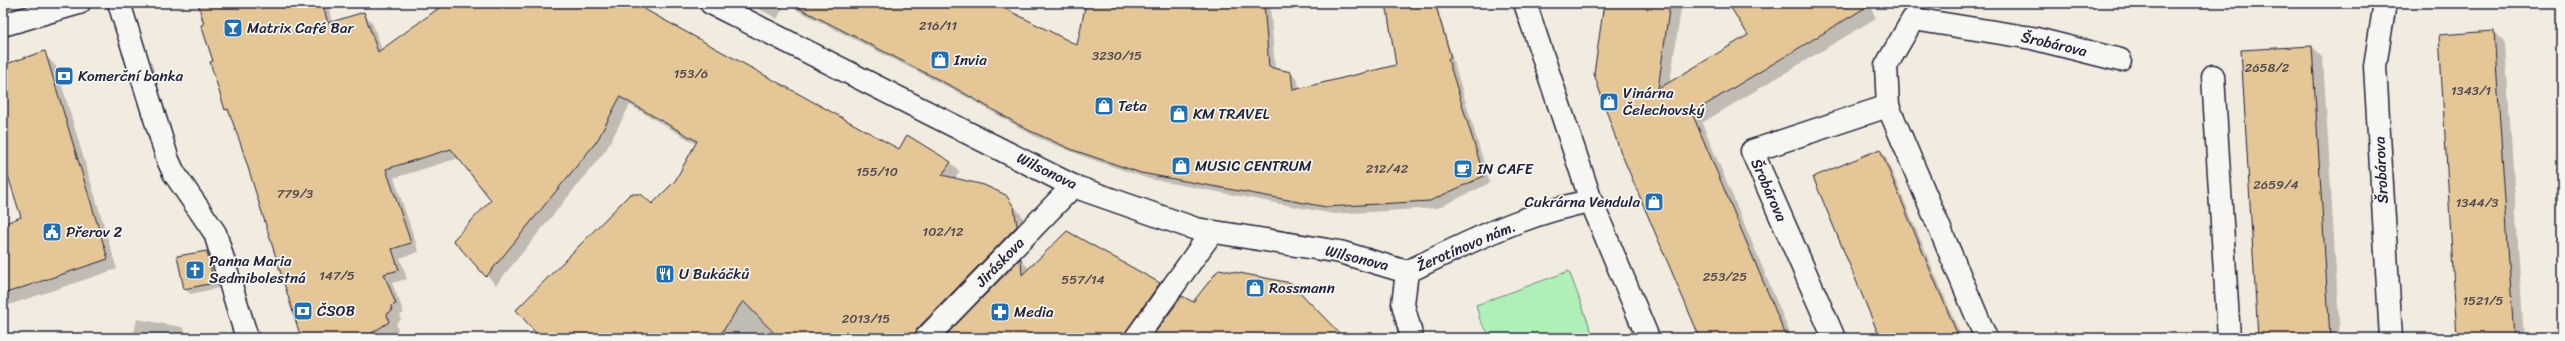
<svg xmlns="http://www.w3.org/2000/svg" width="2565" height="341" font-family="Sriracha,sans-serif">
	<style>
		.green { fill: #b0f0b8; stroke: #69897a }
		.shadow { fill: #0003 }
		.building { fill: #e4c697; stroke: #22223b }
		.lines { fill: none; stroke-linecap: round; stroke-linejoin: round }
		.pedestrian-casing { stroke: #22223b; stroke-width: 25 }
		.minor-casing { stroke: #22223b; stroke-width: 25 }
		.pedestrian { stroke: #f6f6f2; stroke-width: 22 }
		.minor { stroke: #f6f6f2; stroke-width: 22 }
		.labels { text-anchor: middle; stroke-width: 3.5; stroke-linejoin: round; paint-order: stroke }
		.number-label { font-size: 13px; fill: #524b52 }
		.poi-label { font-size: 15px; fill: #22223b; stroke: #f6f6f2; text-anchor: start }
		.street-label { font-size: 15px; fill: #22223b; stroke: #f6f6f2 }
	</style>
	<rect width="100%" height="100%" fill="#f2ece0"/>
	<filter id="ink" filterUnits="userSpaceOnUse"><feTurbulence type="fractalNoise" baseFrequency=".025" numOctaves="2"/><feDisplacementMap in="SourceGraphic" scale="8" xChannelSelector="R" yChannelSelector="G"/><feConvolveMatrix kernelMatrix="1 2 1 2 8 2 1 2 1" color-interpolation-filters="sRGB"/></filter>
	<g filter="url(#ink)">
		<!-- green -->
		<path class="green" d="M1569,271L1594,338H1491L1480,320L1476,305Z"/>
		<!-- shadow -->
		<g class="shadow">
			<path d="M197,3H327L333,23L363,13L372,22L382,50L436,11L430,3H641L639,8L899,151L907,137L951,163L960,172L954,179L984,186L1008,198L1023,217L1025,235L926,338H540L652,205L676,181L696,144L630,105L606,150L496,285L454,240L493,200L459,158L394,178L419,252L400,258L407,279L392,283L404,313L400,315L401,320L396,323L398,331L386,338H302L232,116L226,109Z"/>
			<path d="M749,3H994L1078,46L1087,3H1270L1275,69L1291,72L1298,80L1299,89L1397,66L1388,3H1436L1490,183L1438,208L1334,214L1149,179L1082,156L1036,137L963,95L785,4L777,19Z"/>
			<path d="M1605,3H1682L1670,82L1749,36L1751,3H1869L1876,18L1702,123L1792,338H1701Z"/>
			<path d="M2494,32L2505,43L2524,338H2458Z"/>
			<path d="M2312,47L2323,58L2340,338H2259Z"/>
			<path d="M46,56L56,66L117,269L3,307V225L23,218L3,160V66Z"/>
			<path d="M1879,150L1885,155L1962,338H1882Z"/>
			<path d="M207,252L212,257L219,288L190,294L185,289Z"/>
			<path d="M1021,260L1030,269L1159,284L1168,293L1136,338H945Z"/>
			<path d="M137,319L182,327L191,338H133Z"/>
		</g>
		<!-- building -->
		<g class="building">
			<path d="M198,3H322L328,23L364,12L378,52L446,3H638L646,10L899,149L907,135L951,162L942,175L984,185L1006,195L1014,207L1017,226L917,329L914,338H779L743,301L718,338H540L516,310L630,194H641L652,204L675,181L697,141L620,97L597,141L486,277L453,240L491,200L451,149L386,169L411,243L392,249L399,270L384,274L396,304L391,306L392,311L387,314L389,322L364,338H301L241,145L228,109L225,110L210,62L213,61L201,25L204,24Z"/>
			<path d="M789,3H994L1077,45L1086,3H1264L1269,67L1291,72L1293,90L1396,65L1386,3H1435L1451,58L1448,59L1484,176L1430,201L1326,207L1141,173L1073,150L1028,130L955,88Z"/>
			<path d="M1604,3H1670L1658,89L1748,35L1728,3H1873L1692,113L1787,338H1700L1619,148L1594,74Z"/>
			<path d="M2494,31L2514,338H2457L2439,35Z"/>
			<path d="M2312,46L2330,338H2258L2241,50Z"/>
			<path d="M45,51L108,259L3,294V224L21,217L3,160V65Z"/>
			<path d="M1880,149L1921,248L1959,338H1880L1813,177Z"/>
			<path d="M1067,231L1160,283L1126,331L1124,338H943L1021,258L1022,275Z"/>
			<path d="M207,251L214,283L184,289L177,256Z"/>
			<path d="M1219,269L1291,283L1344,338H1151L1182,296L1193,302Z"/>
		</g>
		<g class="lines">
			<defs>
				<g id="pedestrian">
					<path d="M711,3L1073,186L1196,229L1340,252L1407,272"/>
					<path d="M926,338L1073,186"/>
					<path d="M1136,338L1212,232"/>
				</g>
				<g id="minor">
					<path d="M119,3L168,160L174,173L215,233L247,338"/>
					<path d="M1525,3L1591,201"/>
					<path d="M2385,3L2375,66L2391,338"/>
					<path d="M3,25L79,3"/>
					<path d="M2213,76L2229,338"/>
					<path d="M1888,106L1986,338"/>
					<path d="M1412,338L1403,304L1407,272C1466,243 1526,213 1591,201L1648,338"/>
					<path d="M1834,338L1752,151L1888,106L1886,66L1913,19L2032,38L2120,60"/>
				</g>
			</defs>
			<!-- pedestrian casing -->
			<use href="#pedestrian" class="pedestrian-casing"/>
			<!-- minor casing -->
			<use href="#minor" class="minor-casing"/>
			<!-- pedestrian -->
			<use href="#pedestrian" class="pedestrian"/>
			<!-- minor -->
			<use href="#minor" class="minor"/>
		</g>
	</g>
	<!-- icons -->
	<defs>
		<symbol id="bar-square" viewBox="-11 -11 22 22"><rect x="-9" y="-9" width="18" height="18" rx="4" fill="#1f6fb2" stroke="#f6f6f2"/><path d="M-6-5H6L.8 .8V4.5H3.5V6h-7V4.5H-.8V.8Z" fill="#fff"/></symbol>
		<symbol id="shop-square" viewBox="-11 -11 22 22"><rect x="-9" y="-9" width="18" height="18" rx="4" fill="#1f6fb2" stroke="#f6f6f2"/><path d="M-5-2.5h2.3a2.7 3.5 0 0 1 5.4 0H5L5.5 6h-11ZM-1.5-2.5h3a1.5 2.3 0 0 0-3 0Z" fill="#fff"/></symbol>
		<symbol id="bank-square" viewBox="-11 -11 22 22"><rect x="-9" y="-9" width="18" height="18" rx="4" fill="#1f6fb2" stroke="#f6f6f2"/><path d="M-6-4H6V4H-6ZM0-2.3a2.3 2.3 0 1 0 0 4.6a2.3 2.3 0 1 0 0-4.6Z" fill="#fff"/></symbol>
		<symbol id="cafe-square" viewBox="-11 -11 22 22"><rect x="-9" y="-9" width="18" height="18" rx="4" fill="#1f6fb2" stroke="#f6f6f2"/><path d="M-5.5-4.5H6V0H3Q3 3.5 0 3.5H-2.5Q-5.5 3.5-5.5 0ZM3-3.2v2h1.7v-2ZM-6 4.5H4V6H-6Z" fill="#fff"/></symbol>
		<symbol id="civic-square" viewBox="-11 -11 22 22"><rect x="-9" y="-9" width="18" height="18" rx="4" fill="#1f6fb2" stroke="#f6f6f2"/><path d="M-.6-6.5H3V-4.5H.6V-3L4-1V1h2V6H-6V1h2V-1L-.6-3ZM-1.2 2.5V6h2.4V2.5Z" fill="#fff"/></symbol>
		<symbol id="church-square" viewBox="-11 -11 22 22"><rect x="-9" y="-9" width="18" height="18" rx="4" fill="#1f6fb2" stroke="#f6f6f2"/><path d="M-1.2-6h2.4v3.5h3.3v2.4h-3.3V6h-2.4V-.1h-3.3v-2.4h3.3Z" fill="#fff"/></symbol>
		<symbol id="restaurant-square" viewBox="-11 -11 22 22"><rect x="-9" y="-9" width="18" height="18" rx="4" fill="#1f6fb2" stroke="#f6f6f2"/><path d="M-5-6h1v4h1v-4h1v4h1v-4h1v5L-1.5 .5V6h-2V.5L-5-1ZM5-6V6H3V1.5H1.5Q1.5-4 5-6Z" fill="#fff"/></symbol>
		<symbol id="pharmacy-square" viewBox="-11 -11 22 22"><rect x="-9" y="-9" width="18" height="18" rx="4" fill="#1f6fb2" stroke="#f6f6f2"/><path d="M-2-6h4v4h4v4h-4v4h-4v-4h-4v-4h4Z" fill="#fff"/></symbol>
	</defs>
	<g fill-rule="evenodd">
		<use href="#bar-square" x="222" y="17" width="22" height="22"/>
		<use href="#shop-square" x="929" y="49" width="22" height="22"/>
		<use href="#bank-square" x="53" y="65" width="22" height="22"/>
		<use href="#shop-square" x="1598" y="91" width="22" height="22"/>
		<use href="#shop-square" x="1093" y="95" width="22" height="22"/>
		<use href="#shop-square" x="1168" y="103" width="22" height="22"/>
		<use href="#shop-square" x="1170" y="155" width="22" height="22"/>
		<use href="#cafe-square" x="1452" y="158" width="22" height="22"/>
		<use href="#shop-square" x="1643" y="191" width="22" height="22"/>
		<use href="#civic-square" x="41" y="221" width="22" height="22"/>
		<use href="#church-square" x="184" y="259" width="22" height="22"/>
		<use href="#restaurant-square" x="654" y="263" width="22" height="22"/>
		<use href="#shop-square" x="1244" y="277" width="22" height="22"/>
		<use href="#bank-square" x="292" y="300" width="22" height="22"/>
		<use href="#pharmacy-square" x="989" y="301" width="22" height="22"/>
	</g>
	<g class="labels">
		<!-- number labels -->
		<g class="number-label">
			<text x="938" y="30">216/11</text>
			<text x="1117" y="60">3230/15</text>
			<text x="2267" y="72">2658/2</text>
			<text x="691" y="78">153/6</text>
			<text x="2471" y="95">1343/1</text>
			<text x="1387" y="173">212/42</text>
			<text x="877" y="176">155/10</text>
			<text x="2276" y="189">2659/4</text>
			<text x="295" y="198">779/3</text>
			<text x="2477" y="207">1344/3</text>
			<text x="943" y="236">102/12</text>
			<text x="337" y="280">147/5</text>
			<text x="1725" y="281">253/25</text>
			<text x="1083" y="284">557/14</text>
			<text x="2483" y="305">1521/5</text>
			<text x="866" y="323">2013/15</text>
		</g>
		<!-- poi labels -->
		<g class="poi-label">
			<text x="247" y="33">Matrix Café Bar</text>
			<text x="954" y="65">Invia</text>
			<text x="78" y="81">Komerční banka</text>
			<text x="1623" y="98">Vinárna<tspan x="1623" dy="17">Čelechovský</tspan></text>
			<text x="1118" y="111">Teta</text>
			<text x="1193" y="119">KM TRAVEL</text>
			<text x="1195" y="171">MUSIC CENTRUM</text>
			<text x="1477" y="174">IN CAFE</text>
			<text x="1640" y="207" text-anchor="end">Cukrárna Vendula</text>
			<text x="66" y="237">Přerov 2</text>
			<text x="209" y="266">Panna Maria<tspan x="209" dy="17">Sedmibolestná</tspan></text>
			<text x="679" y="279">U Bukáčků</text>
			<text x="1269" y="293">Rossmann</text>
			<text x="317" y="316">ČSOB</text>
			<text x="1014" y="317">Media</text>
		</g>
		<!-- street labels -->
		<g class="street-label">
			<text transform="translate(2054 44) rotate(13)" y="5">Šrobárova</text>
			<text transform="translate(2381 170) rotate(-93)" y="5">Šrobárova</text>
			<text transform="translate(1047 171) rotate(26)" y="5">Wilsonova</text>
			<text transform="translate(1769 190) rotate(66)" y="5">Šrobárova</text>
			<text transform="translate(1466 246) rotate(-23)" y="5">Žerotínovo nám.</text>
			<text transform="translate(1357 258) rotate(14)" y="5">Wilsonova</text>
			<text transform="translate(1000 262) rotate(-46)" y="5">Jiráskova</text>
		</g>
	</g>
	<!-- margin -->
	<rect width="2565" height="341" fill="none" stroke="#f6f6f2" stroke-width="16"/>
	<rect x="8" y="8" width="2549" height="325" fill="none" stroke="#22223b" stroke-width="1.5" filter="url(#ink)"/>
</svg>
